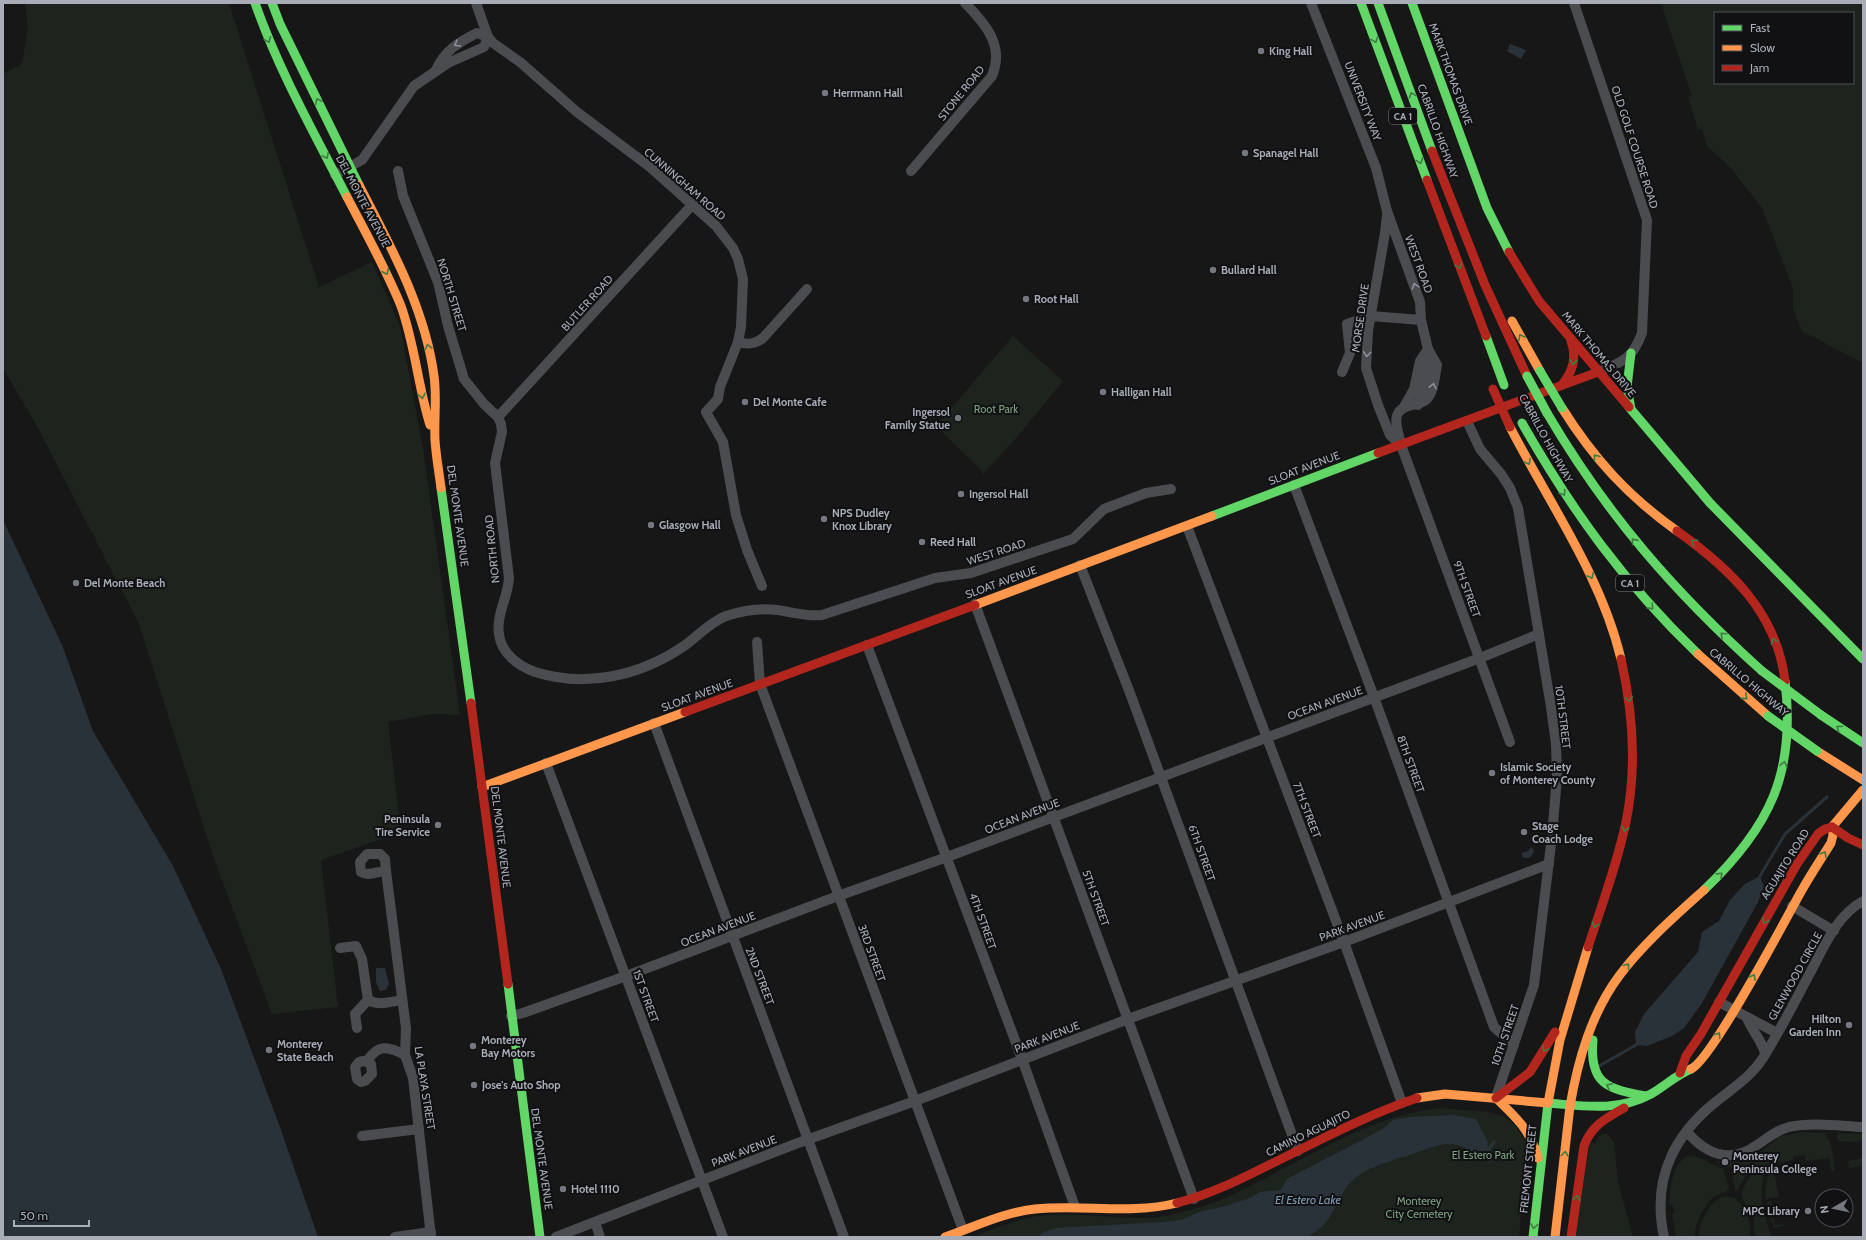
<svg xmlns="http://www.w3.org/2000/svg" width="1866" height="1240" font-family="Cabin,sans-serif">
	<style>
		.green { fill: #1d241e; fill-rule: evenodd }
		.water { fill: #2a3239 }
		.lines { fill: none; stroke-linecap: round; stroke-linejoin: round }
		.stream { stroke: #2a3239; stroke-width: 3 }
		.street { stroke: #4b4c50; stroke-width: 10 }
		.fast { stroke: #63d668; stroke-width: 9 }
		.slow { stroke: #ff974d; stroke-width: 9 }
		.jam { stroke: #b3261e; stroke-width: 9 }
		.fast-bridge { stroke: #63d668; stroke-width: 9 }
		.jam-bridge { stroke: #b3261e; stroke-width: 9 }
		.oneway { stroke: #3e7d42 }
		.oneway2 { stroke: #8c9099 }
		.poi-dot { fill: #757880; stroke: #111113; stroke-width: 1.5 }
		.labels { text-anchor: middle; stroke-width: 4; stroke-linejoin: round; paint-order: stroke }
		.shield { fill: #111113; stroke: #7b7e86; stroke-width: 1 }
		.shield-label { font-size: 10px; font-weight: bold; fill: #a8adb8 }
		.poi-label { font-size: 11px; font-weight: bold; fill: #a8adb8; stroke: #111113; text-anchor: start }
		.street-label { font-size: 11px; fill: #a8adb8; stroke: #111113 }
		.park-label { font-size: 11px; fill: #7fa381; stroke: #111113 }
		.water-label { font-size: 12px; font-style: italic; fill: #7f9bb3; stroke: #111113 }
	</style>
	<rect width="100%" height="100%" fill="#171717"/>
	<!-- green -->
	<g class="green">
		<path d="M25,3H229L319,287L372,262L400,326L423,448L460,715L433,714L388,722L401,832L321,860L338,1007L272,1014L213,856L139,624L38,428L3,368V74L22,64L28,27Z"/>
		<path d="M1661,3H1863V363L1802,331L1793,309V288L1762,208L1731,168L1707,146L1702,129L1698,130L1688,97L1692,96ZM1715,13H1853V83H1715Z"/>
		<path d="M1013,336L1063,381L1017,437L982,475V471L936,426Z"/>
		<path d="M1440,1108L1489,1112L1503,1116L1515,1125L1528,1146L1519,1237H974C999,1226 1024,1216 1052,1215C1083,1213 1115,1219 1146,1218C1162,1218 1178,1213 1194,1209C1219,1202 1243,1190 1266,1178C1322,1149 1376,1115 1440,1108Z"/>
		<path d="M1801,1132L1824,1133C1833,1143 1833,1157 1835,1170L1831,1171L1829,1158L1806,1161L1805,1155L1793,1157V1160C1769,1164 1737,1176 1715,1161L1729,1162L1743,1161L1758,1154L1779,1137Z"/>
		<path d="M1839,1133L1863,1134V1148L1861,1140L1856,1142L1838,1141L1837,1135Z"/>
		<path d="M1601,1134H1607L1614,1142L1618,1182L1633,1237H1575L1590,1142L1595,1143Z"/>
		<path d="M1688,1156L1698,1157L1723,1169L1729,1187C1726,1194 1719,1193 1714,1197C1703,1205 1695,1225 1694,1237H1676L1672,1214L1674,1213L1673,1205H1670C1669,1190 1672,1163 1688,1156Z"/>
		<path d="M1863,1158V1166L1849,1168L1847,1161Z"/>
		<path d="M1776,1165L1777,1168H1773L1779,1197L1766,1199C1764,1188 1767,1177 1771,1166Z"/>
		<path d="M1764,1168L1766,1170C1756,1193 1765,1215 1771,1237H1755L1753,1217L1743,1200L1741,1194C1745,1184 1752,1169 1764,1168Z"/>
		<path d="M1732,1172H1746L1747,1173L1737,1191H1735Z"/>
		<path d="M1722,1197C1742,1192 1752,1221 1750,1237H1698C1700,1223 1708,1203 1722,1197Z"/>
		<path d="M1772,1201V1205H1770L1772,1219H1774L1775,1225L1783,1224V1226L1774,1228L1766,1202Z"/>
	</g>
	<!-- water -->
	<g class="water">
		<path d="M1510,44L1526,50L1521,59L1507,51Z"/>
		<path d="M3,520L62,645L93,731L173,866L221,969L281,1130L318,1237H3Z"/>
		<path d="M1531,847L1534,851C1532,857 1528,860 1522,857V853L1528,851Z"/>
		<path d="M1760,876L1764,887L1758,902L1702,1003L1684,1028L1672,1036L1647,1046L1636,1045L1635,1032L1644,1014L1698,952L1702,932L1719,921L1730,900L1745,884Z"/>
		<path d="M376,968H385L389,984L386,990L380,991L376,982Z"/>
		<path d="M1452,1115L1476,1119L1488,1142L1487,1153C1475,1162 1470,1147 1458,1145C1441,1141 1426,1150 1410,1155C1406,1157 1400,1157 1396,1159C1382,1164 1362,1170 1352,1181C1333,1200 1336,1224 1306,1237H1039L1042,1233L1055,1228L1164,1222L1180,1220L1203,1211L1226,1206L1252,1197L1260,1192L1281,1190L1287,1179L1383,1129L1393,1120L1411,1117Z"/>
	</g>
	<g class="lines">
		<!-- stream -->
		<g class="stream">
			<path d="M1760,876L1785,834L1827,797"/>
			<path d="M1599,1066L1636,1045"/>
			<path d="M1490,1161L1488,1150L1494,1142"/>
		</g>
		<!-- street -->
		<g class="street">
			<path d="M476,3L488,37"/>
			<path d="M1311,3L1376,168L1387,211L1420,302L1421,320L1428,349L1437,365C1435,375 1434,393 1426,400C1420,405 1413,404 1406,407C1389,413 1399,432 1401,445L1510,742"/>
			<path d="M1574,3L1647,220L1642,333C1632,360 1622,362 1598,372"/>
			<path d="M436,70C444,51 459,42 477,33L488,37L493,43L520,62L577,112L650,167L716,226L733,248L738,259L743,279L741,327L738,342L720,387L718,399L706,412L723,442L736,515L747,550L762,586"/>
			<path d="M398,171L403,196L438,282L448,326L464,379L484,404L498,417L501,424L502,432L495,463L509,578C508,597 496,615 499,634C501,653 518,666 535,672C586,688 640,676 684,646C698,636 710,622 726,616C742,611 761,608 777,610C792,612 807,617 822,615L935,578L971,573L1073,539L1104,509L1146,493L1171,489"/>
			<path d="M911,171L992,76C1005,46 985,23 965,3"/>
			<path d="M335,175L362,160L414,86L448,63L484,47L488,37"/>
			<path d="M1387,215L1385,233L1368,331L1366,368L1378,405L1390,435L1401,445"/>
			<path d="M738,342C748,345 755,344 763,338L807,289"/>
			<path d="M1342,372L1350,353L1347,324L1371,316L1421,320"/>
			<path d="M1418,405L1429,363L1428,351"/>
			<path d="M1404,407L1414,389L1420,361L1428,349"/>
			<path d="M498,417L693,204"/>
			<path d="M1467,421L1480,449L1501,474L1510,488L1518,508L1551,707L1556,744L1557,777L1552,836L1534,985L1497,1094"/>
			<path d="M1294,485L1374,697L1494,1027L1514,1045"/>
			<path d="M1187,526L1344,942L1402,1103"/>
			<path d="M1080,565L1130,693L1298,1151"/>
			<path d="M975,604L1194,1199"/>
			<path d="M757,642L760,684L963,1230"/>
			<path d="M867,645L1022,1059L1075,1207"/>
			<path d="M654,723L844,1237"/>
			<path d="M546,763L723,1237"/>
			<path d="M386,871C378,871 368,877 361,872L360,862L367,854H380L385,859L386,871L406,1028L405,1055L413,1078L431,1237"/>
			<path d="M1792,906L1834,931"/>
			<path d="M340,948L356,946L362,959L368,1000L355,1014L357,1028"/>
			<path d="M368,1000C379,1006 390,1002 402,1000"/>
			<path d="M1719,1002L1777,1033"/>
			<path d="M511,1016L523,1013L626,976L838,896L947,857L1480,658L1539,634"/>
			<path d="M1747,1018C1752,1031 1761,1039 1765,1053"/>
			<path d="M364,1061L371,1064L372,1074L365,1081L361,1082L357,1079L355,1067L359,1062Z"/>
			<path d="M367,1061C378,1044 388,1046 405,1055"/>
			<path d="M1687,1132C1707,1155 1731,1164 1757,1145C1768,1138 1776,1130 1789,1127C1812,1122 1840,1126 1863,1127"/>
			<path d="M362,1136L419,1129"/>
			<path d="M595,1222L600,1237"/>
			<path d="M395,1237L431,1232"/>
			<path d="M556,1237L798,1143L915,1101L1128,1019L1344,942L1549,864"/>
			<path d="M1664,1237C1658,1209 1659,1183 1671,1157C1679,1138 1696,1118 1712,1105C1730,1090 1750,1078 1763,1058C1780,1031 1795,1001 1810,973C1824,947 1836,916 1863,901"/>
		</g>
		<!-- fast -->
		<g class="fast">
			<path d="M255,3C279,71 314,133 347,197"/>
			<path d="M272,3L280,24L359,185"/>
			<path d="M1361,3L1427,180"/>
			<path d="M1378,3L1432,151"/>
			<path d="M1412,3L1487,208L1509,252"/>
			<path d="M1486,336L1504,385"/>
			<path d="M1631,353L1627,387L1631,409"/>
			<path d="M1629,407L1710,503L1863,659"/>
			<path d="M1547,413C1607,515 1674,592 1762,671"/>
			<path d="M1522,423C1572,511 1625,584 1698,654"/>
			<path d="M441,488L471,703"/>
			<path d="M1212,516L1378,453"/>
			<path d="M1821,715L1863,743"/>
			<path d="M1704,890C1770,827 1796,773 1785,681"/>
			<path d="M508,984L540,1237"/>
			<path d="M1593,1040C1589,1084 1607,1089 1646,1096"/>
			<path d="M1533,1237L1548,1103C1584,1106 1618,1112 1651,1094C1665,1086 1676,1075 1691,1069"/>
		</g>
		<!-- slow -->
		<g class="slow">
			<path d="M359,185C390,245 425,308 434,376C437,397 434,419 435,440C436,456 439,472 441,488"/>
			<path d="M347,197C366,233 386,269 401,306C415,345 418,386 430,425"/>
			<path d="M1512,321L1540,371"/>
			<path d="M1562,408C1594,459 1628,496 1677,531"/>
			<path d="M1510,427C1549,503 1601,575 1621,659"/>
			<path d="M975,605L1212,516"/>
			<path d="M1698,654L1768,716"/>
			<path d="M1817,751L1863,780"/>
			<path d="M482,787L685,712"/>
			<path d="M1832,827L1863,790"/>
			<path d="M1691,1069C1712,1060 1786,918 1802,890C1811,874 1821,859 1831,843L1833,835L1832,827"/>
			<path d="M1417,1098L1445,1094L1548,1103"/>
			<path d="M1496,1098C1515,1116 1531,1131 1538,1158"/>
			<path d="M1548,1103L1560,1040L1588,947"/>
			<path d="M1570,1106C1578,1060 1591,1014 1619,976C1643,944 1674,917 1704,890"/>
			<path d="M945,1237C974,1227 1005,1212 1035,1209C1083,1204 1130,1215 1177,1203"/>
			<path d="M1555,1237L1570,1106"/>
		</g>
		<!-- jam -->
		<g class="jam">
			<path d="M1432,151L1485,285L1527,376"/>
			<path d="M1427,180L1486,336"/>
			<path d="M1509,252L1539,301L1629,407"/>
			<path d="M1562,385C1573,371 1577,358 1571,341"/>
			<path d="M1378,453L1598,372"/>
			<path d="M1677,531C1729,568 1777,612 1785,681"/>
			<path d="M471,703L508,984"/>
			<path d="M685,712L975,605"/>
			<path d="M1832,827L1848,838L1863,845"/>
			<path d="M1588,947C1602,905 1617,864 1626,822C1637,768 1633,712 1621,659"/>
			<path d="M1680,1073L1686,1056L1701,1034L1797,864L1818,834L1825,829L1832,827"/>
			<path d="M1496,1098L1530,1072L1555,1032"/>
			<path d="M1177,1203C1212,1194 1243,1178 1275,1162C1322,1139 1367,1115 1417,1098"/>
			<path d="M1571,1237L1584,1146C1591,1126 1606,1118 1624,1108"/>
		</g>
		<!-- fast-bridge -->
		<g class="fast-bridge">
			<path d="M1540,371L1562,408"/>
			<path d="M1527,376L1547,413"/>
			<path d="M1762,671L1821,715"/>
			<path d="M1768,716L1817,751"/>
		</g>
		<!-- jam-bridge -->
		<path class="jam-bridge" d="M1493,389L1510,427"/>
	</g>
	<!-- one-way arrows -->
	<defs><path id="oneway-chevron" d="M-2-3.5L2.5 0L-2 3.5" fill="none" stroke-width="1.6" stroke-linecap="round" stroke-linejoin="round"/></defs>
	<g class="oneway">
		<use href="#oneway-chevron" transform="translate(268 40) rotate(68)"/>
		<use href="#oneway-chevron" transform="translate(1375 40) rotate(70)"/>
		<use href="#oneway-chevron" transform="translate(1412 95) rotate(-110)"/>
		<use href="#oneway-chevron" transform="translate(318 101) rotate(-116)"/>
		<use href="#oneway-chevron" transform="translate(326 156) rotate(63)"/>
		<use href="#oneway-chevron" transform="translate(1420 161) rotate(70)"/>
		<use href="#oneway-chevron" transform="translate(1459 266) rotate(70)"/>
		<use href="#oneway-chevron" transform="translate(386 272) rotate(65)"/>
		<use href="#oneway-chevron" transform="translate(1521 337) rotate(-119)"/>
		<use href="#oneway-chevron" transform="translate(428 347) rotate(-104)"/>
		<use href="#oneway-chevron" transform="translate(1573 362) rotate(99)"/>
		<use href="#oneway-chevron" transform="translate(422 396) rotate(78)"/>
		<use href="#oneway-chevron" transform="translate(1596 457) rotate(-128)"/>
		<use href="#oneway-chevron" transform="translate(1528 462) rotate(62)"/>
		<use href="#oneway-chevron" transform="translate(1563 493) rotate(57)"/>
		<use href="#oneway-chevron" transform="translate(1634 541) rotate(-129)"/>
		<use href="#oneway-chevron" transform="translate(1694 542) rotate(-145)"/>
		<use href="#oneway-chevron" transform="translate(1591 576) rotate(63)"/>
		<use href="#oneway-chevron" transform="translate(1651 607) rotate(48)"/>
		<use href="#oneway-chevron" transform="translate(1723 635) rotate(-137)"/>
		<use href="#oneway-chevron" transform="translate(1774 641) rotate(-111)"/>
		<use href="#oneway-chevron" transform="translate(1745 697) rotate(40)"/>
		<use href="#oneway-chevron" transform="translate(1629 699) rotate(82)"/>
		<use href="#oneway-chevron" transform="translate(1839 728) rotate(-146)"/>
		<use href="#oneway-chevron" transform="translate(1784 764) rotate(-77)"/>
		<use href="#oneway-chevron" transform="translate(1625 829) rotate(102)"/>
		<use href="#oneway-chevron" transform="translate(1824 854) rotate(-58)"/>
		<use href="#oneway-chevron" transform="translate(1720 875) rotate(-44)"/>
		<use href="#oneway-chevron" transform="translate(1765 921) rotate(119)"/>
		<use href="#oneway-chevron" transform="translate(1595 925) rotate(108)"/>
		<use href="#oneway-chevron" transform="translate(1627 966) rotate(-52)"/>
		<use href="#oneway-chevron" transform="translate(1753 977) rotate(-61)"/>
		<use href="#oneway-chevron" transform="translate(1718 1035) rotate(-58)"/>
		<use href="#oneway-chevron" transform="translate(1545 1049) rotate(119)"/>
		<use href="#oneway-chevron" transform="translate(1609 1086) rotate(-153)"/>
		<use href="#oneway-chevron" transform="translate(1565 1154) rotate(-83)"/>
		<use href="#oneway-chevron" transform="translate(1577 1198) rotate(-81)"/>
		<use href="#oneway-chevron" transform="translate(1534 1226) rotate(97)"/>
	</g>
	<g class="oneway2">
		<use href="#oneway-chevron" transform="translate(457 44) rotate(150)"/>
		<use href="#oneway-chevron" transform="translate(1415 286) rotate(-108)"/>
		<use href="#oneway-chevron" transform="translate(1367 354) rotate(95)"/>
		<use href="#oneway-chevron" transform="translate(1433 386) rotate(-77)"/>
	</g>
	<!-- markers -->
	<g class="poi-dot">
		<circle cx="1261" cy="51" r="4"/>
		<circle cx="825" cy="93" r="4"/>
		<circle cx="1245" cy="153" r="4"/>
		<circle cx="1213" cy="270" r="4"/>
		<circle cx="1026" cy="299" r="4"/>
		<circle cx="1103" cy="392" r="4"/>
		<circle cx="745" cy="402" r="4"/>
		<circle cx="958" cy="418" r="4"/>
		<circle cx="961" cy="494" r="4"/>
		<circle cx="824" cy="519" r="4"/>
		<circle cx="651" cy="525" r="4"/>
		<circle cx="922" cy="542" r="4"/>
		<circle cx="76" cy="583" r="4"/>
		<circle cx="1492" cy="773" r="4"/>
		<circle cx="438" cy="825" r="4"/>
		<circle cx="1524" cy="832" r="4"/>
		<circle cx="1849" cy="1025" r="4"/>
		<circle cx="473" cy="1046" r="4"/>
		<circle cx="269" cy="1050" r="4"/>
		<circle cx="474" cy="1085" r="4"/>
		<circle cx="1725" cy="1162" r="4"/>
		<circle cx="563" cy="1189" r="4"/>
		<circle cx="1808" cy="1211" r="4"/>
	</g>
	<g class="labels">
		<!-- shield labels -->
		<g class="shield">
			<rect x="1389" y="108" width="28" height="16" rx="3"/>
			<rect x="1616" y="575" width="28" height="16" rx="3"/>
		</g>
		<g class="shield-label">
			<text x="1403" y="120">CA 1</text>
			<text x="1630" y="587">CA 1</text>
		</g>
		<!-- poi labels -->
		<g class="poi-label">
			<text x="1269" y="55">King Hall</text>
			<text x="833" y="97">Herrmann Hall</text>
			<text x="1253" y="157">Spanagel Hall</text>
			<text x="1221" y="274">Bullard Hall</text>
			<text x="1034" y="303">Root Hall</text>
			<text x="1111" y="396">Halligan Hall</text>
			<text x="753" y="406">Del Monte Cafe</text>
			<text x="950" y="416" text-anchor="end">Ingersol<tspan x="950" dy="13">Family Statue</tspan></text>
			<text x="969" y="498">Ingersol Hall</text>
			<text x="832" y="517">NPS Dudley<tspan x="832" dy="13">Knox Library</tspan></text>
			<text x="659" y="529">Glasgow Hall</text>
			<text x="930" y="546">Reed Hall</text>
			<text x="84" y="587">Del Monte Beach</text>
			<text x="1500" y="771">Islamic Society<tspan x="1500" dy="13">of Monterey County</tspan></text>
			<text x="430" y="823" text-anchor="end">Peninsula<tspan x="430" dy="13">Tire Service</tspan></text>
			<text x="1532" y="830">Stage<tspan x="1532" dy="13">Coach Lodge</tspan></text>
			<text x="1841" y="1023" text-anchor="end">Hilton<tspan x="1841" dy="13">Garden Inn</tspan></text>
			<text x="481" y="1044">Monterey<tspan x="481" dy="13">Bay Motors</tspan></text>
			<text x="277" y="1048">Monterey<tspan x="277" dy="13">State Beach</tspan></text>
			<text x="482" y="1089">Jose's Auto Shop</text>
			<text x="1733" y="1160">Monterey<tspan x="1733" dy="13">Peninsula College</tspan></text>
			<text x="571" y="1193">Hotel 1110</text>
			<text x="1800" y="1215" text-anchor="end">MPC Library</text>
		</g>
		<!-- street labels -->
		<g class="street-label">
			<text transform="translate(1451 74) rotate(70)" y="4">MARK THOMAS DRIVE</text>
			<text transform="translate(961 93) rotate(-51)" y="4">STONE ROAD</text>
			<text transform="translate(1363 101) rotate(69)" y="4">UNIVERSITY WAY</text>
			<text transform="translate(1438 131) rotate(70)" y="4">CABRILLO HIGHWAY</text>
			<text transform="translate(1635 147) rotate(72)" y="4">OLD GOLF COURSE ROAD</text>
			<text transform="translate(685 184) rotate(41)" y="4">CUNNINGHAM ROAD</text>
			<text transform="translate(363 201) rotate(62)" y="4">DEL MONTE AVENUE</text>
			<text transform="translate(1419 264) rotate(70)" y="4">WEST ROAD</text>
			<text transform="translate(452 295) rotate(73)" y="4">NORTH STREET</text>
			<text transform="translate(587 303) rotate(-48)" y="4">BUTLER ROAD</text>
			<text transform="translate(1360 318) rotate(-82)" y="4">MORSE DRIVE</text>
			<text transform="translate(1599 354) rotate(50)" y="4">MARK THOMAS DRIVE</text>
			<text transform="translate(1546 438) rotate(61)" y="4">CABRILLO HIGHWAY</text>
			<text transform="translate(1304 468) rotate(-21)" y="4">SLOAT AVENUE</text>
			<text transform="translate(458 516) rotate(82)" y="4">DEL MONTE AVENUE</text>
			<text transform="translate(492 549) rotate(-96)" y="4">NORTH ROAD</text>
			<text transform="translate(996 552) rotate(-18)" y="4">WEST ROAD</text>
			<text transform="translate(1001 582) rotate(-20)" y="4">SLOAT AVENUE</text>
			<text transform="translate(1467 589) rotate(70)" y="4">9TH STREET</text>
			<text transform="translate(1749 682) rotate(40)" y="4">CABRILLO HIGHWAY</text>
			<text transform="translate(697 695) rotate(-20)" y="4">SLOAT AVENUE</text>
			<text transform="translate(1325 703) rotate(-20)" y="4">OCEAN AVENUE</text>
			<text transform="translate(1563 717) rotate(83)" y="4">10TH STREET</text>
			<text transform="translate(1411 764) rotate(70)" y="4">8TH STREET</text>
			<text transform="translate(1307 810) rotate(69)" y="4">7TH STREET</text>
			<text transform="translate(1022 816) rotate(-21)" y="4">OCEAN AVENUE</text>
			<text transform="translate(501 837) rotate(83)" y="4">DEL MONTE AVENUE</text>
			<text transform="translate(1202 853) rotate(70)" y="4">6TH STREET</text>
			<text transform="translate(1785 864) rotate(-58)" y="4">AGUAJITO ROAD</text>
			<text transform="translate(1096 898) rotate(70)" y="4">5TH STREET</text>
			<text transform="translate(983 921) rotate(70)" y="4">4TH STREET</text>
			<text transform="translate(1352 926) rotate(-20)" y="4">PARK AVENUE</text>
			<text transform="translate(718 929) rotate(-21)" y="4">OCEAN AVENUE</text>
			<text transform="translate(872 953) rotate(70)" y="4">3RD STREET</text>
			<text transform="translate(760 976) rotate(69)" y="4">2ND STREET</text>
			<text transform="translate(1795 976) rotate(-61)" y="4">GLENWOOD CIRCLE</text>
			<text transform="translate(646 996) rotate(70)" y="4">1ST STREET</text>
			<text transform="translate(1505 1035) rotate(-71)" y="4">10TH STREET</text>
			<text transform="translate(1047 1037) rotate(-21)" y="4">PARK AVENUE</text>
			<text transform="translate(425 1088) rotate(81)" y="4">LA PLAYA STREET</text>
			<text transform="translate(1308 1133) rotate(-26)" y="4">CAMINO AGUAJITO</text>
			<text transform="translate(744 1151) rotate(-21)" y="4">PARK AVENUE</text>
			<text transform="translate(542 1159) rotate(82)" y="4">DEL MONTE AVENUE</text>
			<text transform="translate(1528 1169) rotate(-84)" y="4">FREMONT STREET</text>
		</g>
		<!-- park labels -->
		<g class="park-label">
			<text x="996" y="413">Root Park</text>
			<text x="1483" y="1159">El Estero Park</text>
			<text x="1419" y="1205">Monterey<tspan x="1419" dy="13">City Cemetery</tspan></text>
		</g>
		<!-- water labels -->
		<g class="water-label">
			<text x="1308" y="1204">El Estero Lake</text>
		</g>
	</g>
	<!-- border -->
	<rect width="1866" height="1240" fill="none" stroke="#a8adb8" stroke-width="8"/>
	<!-- legend -->
	<rect x="1714" y="12" width="140" height="72" fill="#111113" stroke="#4d4f55"/>
	<rect x="1722" y="25" width="20" height="6" fill="#63d668" stroke="#4d4f55"/>
	<text x="1750" y="32" font-size="12" fill="#a8adb8">Fast</text>
	<rect x="1722" y="45" width="20" height="6" fill="#ff974d" stroke="#4d4f55"/>
	<text x="1750" y="52" font-size="12" fill="#a8adb8">Slow</text>
	<rect x="1722" y="65" width="20" height="6" fill="#b3261e" stroke="#4d4f55"/>
	<text x="1750" y="72" font-size="12" fill="#a8adb8">Jam</text>
	<!-- north arrow -->
	<g transform="translate(1834 1208) rotate(261)"><circle r="19" fill="#111113" stroke="#4d4f55"/>
	<path d="M0-3L7 15L0 10L-7 15Z" fill="#757880"/>
	<text y="-6" font-size="11" font-weight="bold" text-anchor="middle" fill="#a8adb8">N</text>
	</g>
	<!-- scale -->
	<path d="M14 1220v6h75v-6" fill="none" stroke="#a8adb8" stroke-width="2"/>
	<text x="20" y="1220" font-size="12" fill="#a8adb8" stroke="#111113" stroke-width="3" paint-order="stroke">50 m</text>
</svg>
